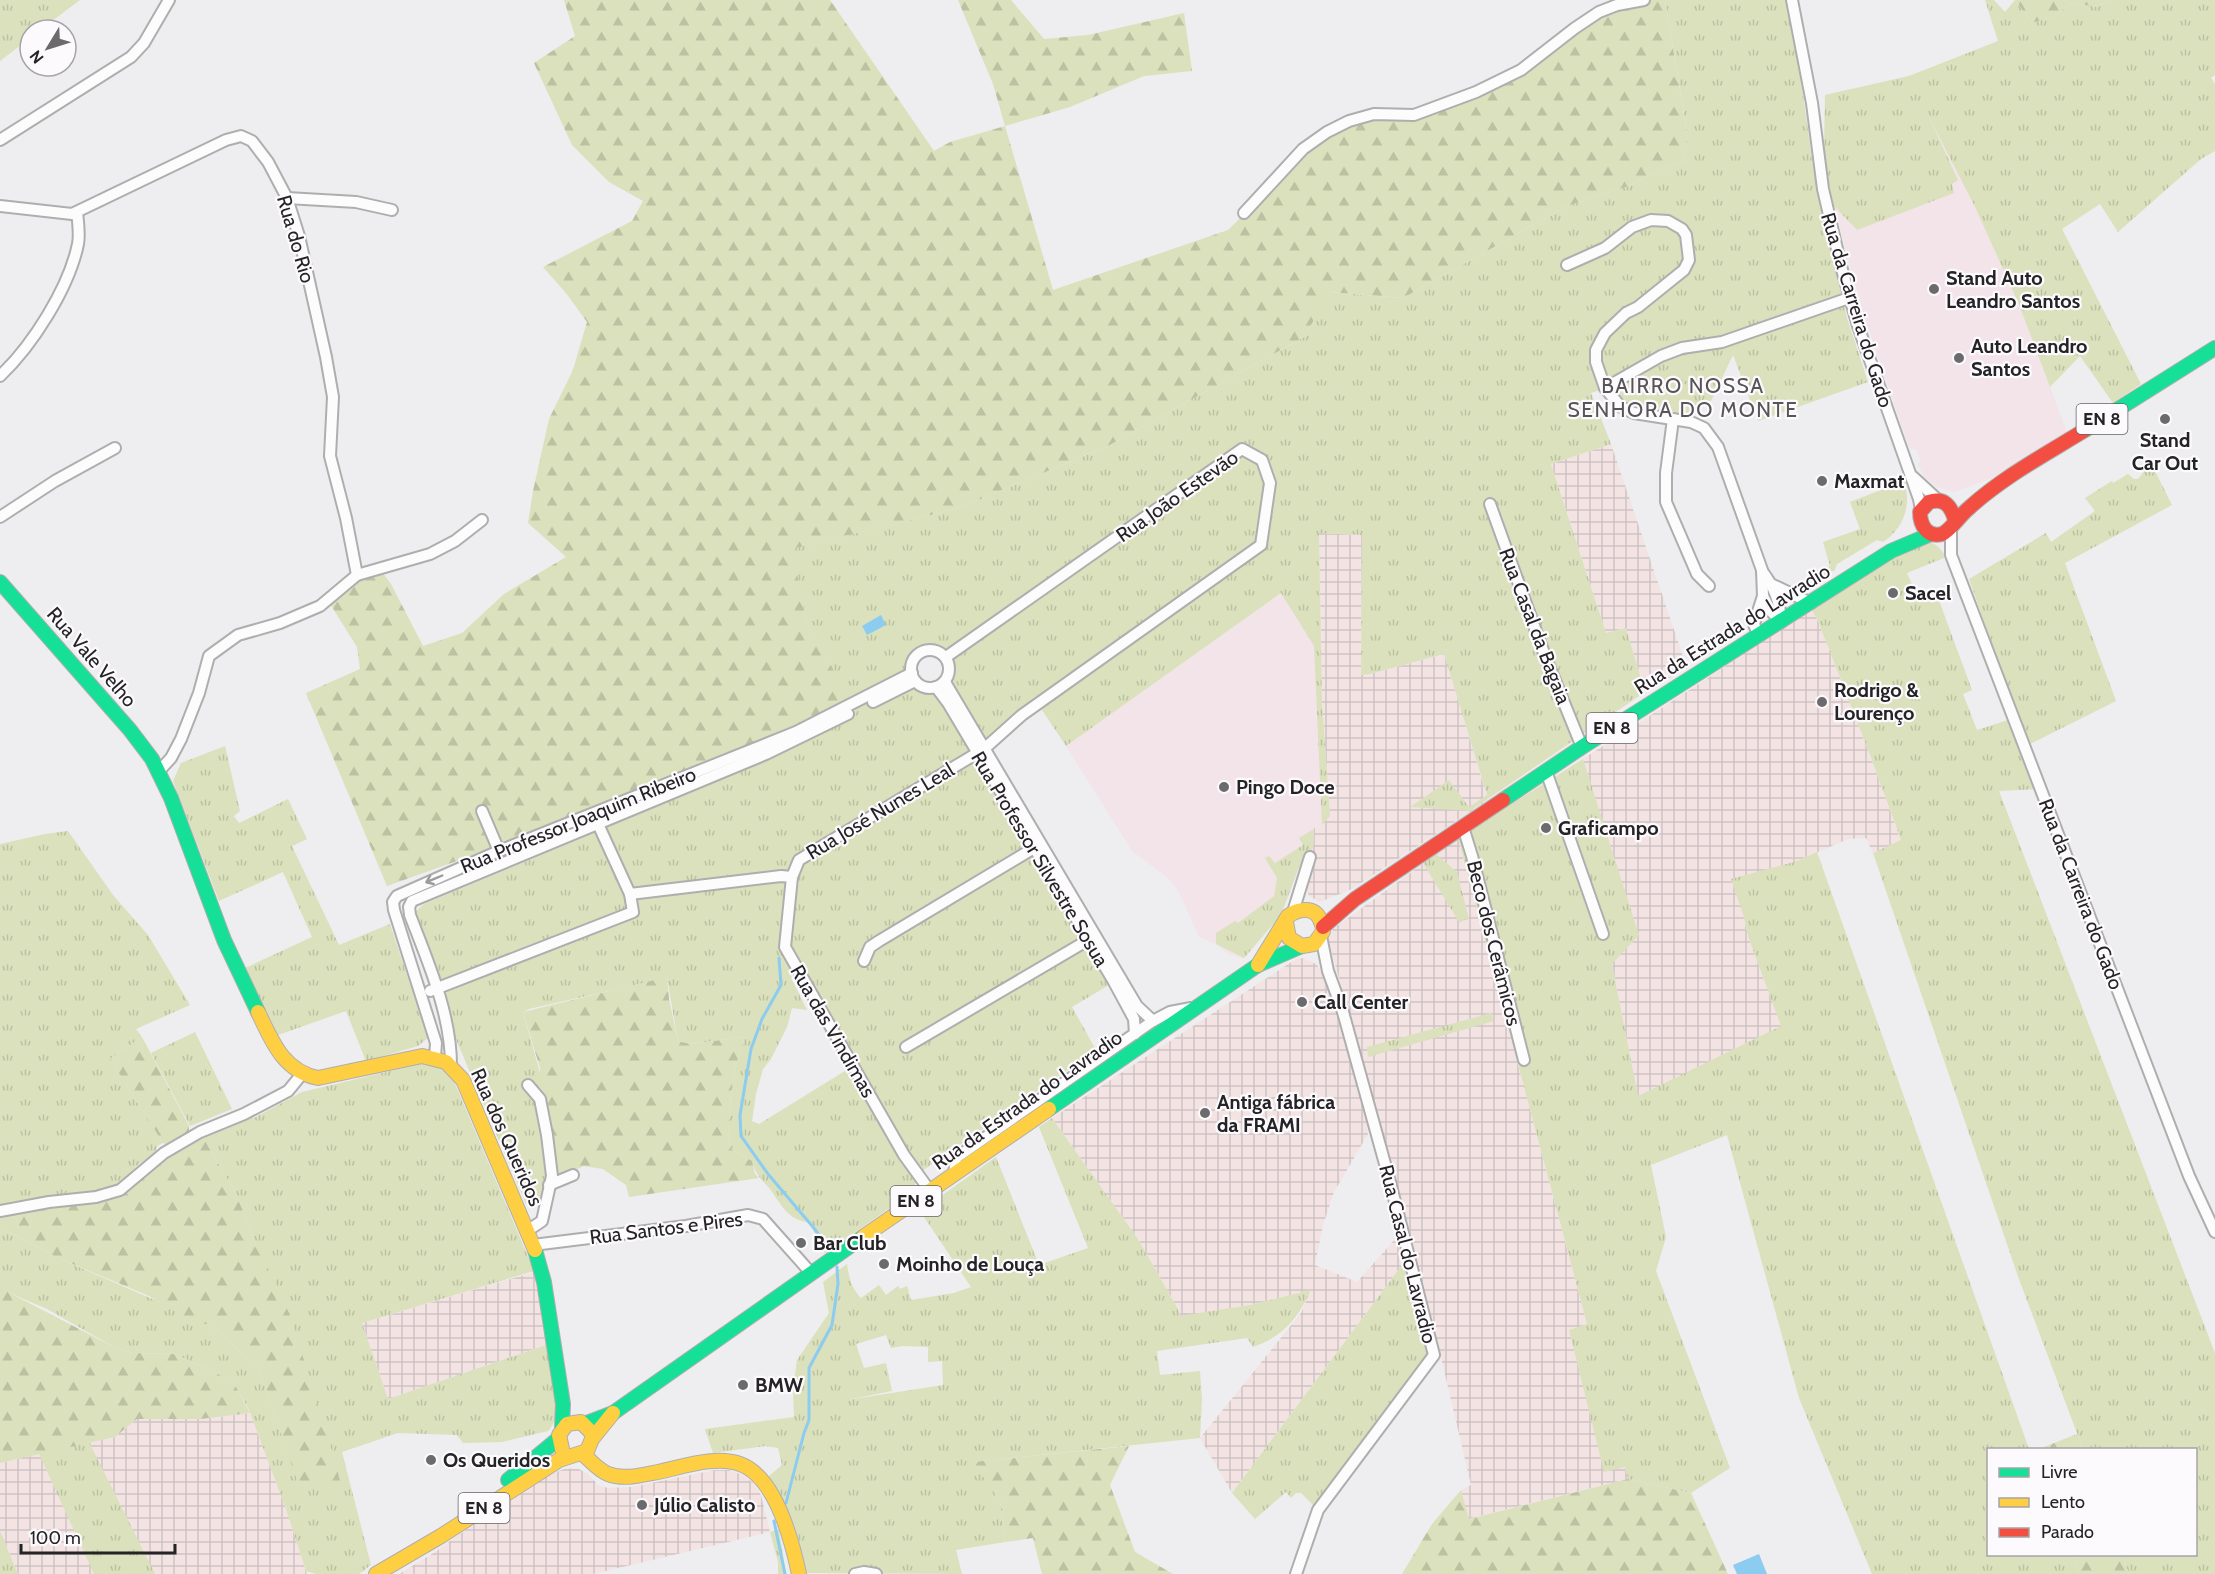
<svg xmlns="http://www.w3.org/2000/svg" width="2215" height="1574" font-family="Cabin,sans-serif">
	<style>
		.commercial { fill: #f2e4e8 }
		.industrial { fill: url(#industrial-grid) }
		.grass { fill: url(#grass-tufts); fill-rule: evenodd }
		.forest { fill: url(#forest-firs) }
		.green { fill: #dae1bc }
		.water { fill: #8bccf0 }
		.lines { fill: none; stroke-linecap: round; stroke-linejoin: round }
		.stream { stroke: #8bccf0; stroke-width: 3 }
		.street-casing { stroke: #afaeaf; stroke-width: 14 }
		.fast-casing { stroke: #afaeaf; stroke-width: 16 }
		.slow-casing { stroke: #afaeaf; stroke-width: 16 }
		.jam-casing { stroke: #afaeaf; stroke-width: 16 }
		.street { stroke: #fcfcfd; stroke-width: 10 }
		.fast { stroke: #16e098; stroke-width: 14 }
		.slow { stroke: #ffcf43; stroke-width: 14 }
		.jam { stroke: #f24e42; stroke-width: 14 }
		.oneway { stroke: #9b9a9c }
		.poi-dot { fill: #6b6a6c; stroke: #fdfafd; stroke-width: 2 }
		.labels { text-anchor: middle; stroke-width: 4.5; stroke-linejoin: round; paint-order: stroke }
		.shield { fill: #fdfafd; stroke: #656466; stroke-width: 1.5 }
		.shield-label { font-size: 18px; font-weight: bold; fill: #242325 }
		.street-label { font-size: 20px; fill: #242325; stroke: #fdfafd }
		.poi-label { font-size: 20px; font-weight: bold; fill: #242325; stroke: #fdfafd; text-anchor: start }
		.neighbourhood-label { font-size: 21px; letter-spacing: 1.5px; fill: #585558; stroke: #fdfafd }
	</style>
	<defs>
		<pattern id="industrial-grid" width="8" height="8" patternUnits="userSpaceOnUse" patternTransform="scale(1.5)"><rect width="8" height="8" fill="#f3e4e3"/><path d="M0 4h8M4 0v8" fill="none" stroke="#d0c3c3"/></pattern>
		<pattern id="grass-tufts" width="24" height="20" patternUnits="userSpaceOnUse" patternTransform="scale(1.5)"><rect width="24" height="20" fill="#dae1bc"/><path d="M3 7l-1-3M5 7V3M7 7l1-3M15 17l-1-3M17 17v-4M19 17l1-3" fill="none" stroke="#bbc1a1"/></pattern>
		<pattern id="forest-firs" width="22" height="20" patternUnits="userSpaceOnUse" patternTransform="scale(1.5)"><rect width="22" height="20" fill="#dae1bc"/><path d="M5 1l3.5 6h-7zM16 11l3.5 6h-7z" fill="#bbc1a1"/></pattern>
	</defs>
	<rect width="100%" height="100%" fill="#eeedef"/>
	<!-- commercial -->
	<g class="commercial">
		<path d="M1909,76L1975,207L2018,302L2067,432L1990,479L1954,492L1937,487L1924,476L1918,465L1921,460L1916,450L1909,448L1862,309L1833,205L1824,158L1825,95Z"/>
		<path d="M1318,567L1330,816L1316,848L1301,864L1284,907L1252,950L1244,958L1230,955L1216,944L1199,937L1179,892L1168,878L1132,851L1066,746Z"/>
	</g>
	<!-- industrial -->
	<g class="industrial">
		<path d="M1611,444L1687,668L1645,692L1626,628L1606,633L1551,464Z"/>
		<path d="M1319,533L1362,535L1361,674H1370L1444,654L1488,800L1352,889L1320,902L1309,896L1305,885L1313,848L1314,828L1322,825L1330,816L1322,703Z"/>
		<path d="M1810,607L1818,621L1870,755L1901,841L1873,853L1866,838L1848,839L1797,861L1743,914L1748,936L1807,1096L1768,1119L1651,1164L1612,964L1589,782L1583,759L1711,676Z"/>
		<path d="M1458,838L1628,1479L1468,1519L1461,1490L1471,1485L1439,1349L1414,1249L1328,939L1333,929Z"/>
		<path d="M1303,958L1316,964L1322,971L1331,992L1365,1113L1368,1134L1334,1192L1323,1225L1315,1265L1357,1282L1397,1237L1405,1261L1232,1493L1200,1438L1301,1313L1310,1291L1250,1305L1180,1317L1178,1309L1138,1239L1052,1118L1296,959Z"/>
		<path d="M534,1272L546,1345L388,1399L362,1323Z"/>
		<path d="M250,1413L286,1509L307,1574H18L0,1531V1463L115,1437L137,1419H201Z"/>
		<path d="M577,1468L588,1474L598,1485L608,1488L631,1487L715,1470H729L743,1475L753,1483L761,1495L770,1532L593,1574H399L435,1552L536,1479L564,1469Z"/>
	</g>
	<!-- grass -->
	<g class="grass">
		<path d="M0,0H80L40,30H30V38L0,61Z"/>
		<path d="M1665,0H1790L1812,160L1847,318L1868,382L1758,421L1733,355L1711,401L1673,419L1605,388L1591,393L1611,444L1551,464L1606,633L1626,628L1645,692L1470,811L1410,807L1449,780L1469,807L1487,795L1444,654L1370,674L1361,675L1362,535L1319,533L1322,703L1330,816L1322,825L1314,646L1281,593L1066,746L1038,704L984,749L945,682C971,638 891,644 915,679C920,686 927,688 936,687L1114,982L1072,1007L1096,1050L918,1174L913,1192L825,1253L809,1222C788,1221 781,1204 770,1189C761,1178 756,1176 752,1161L729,1148C728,1112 731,1071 745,1037L690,1044L678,1041L667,978L529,1009L523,1012L540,1073L552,1176L546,1199L526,1204L455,1037L446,999L415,912L424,904L580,839L610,819L813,731L855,711L807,623L791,549L959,508L1108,446L1304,337L1329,292L1403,298L1567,206L1626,187L1684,160L1687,132ZM795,968L853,1066L759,1124L752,1121L756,1094L763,1069L771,1059L787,1027L792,1008L807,1010L791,978Z"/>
		<path d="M1985,0H1994L2005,12L2015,0L2032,23L2054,16L2072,3L2098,7L2109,0H2215V75L2211,78L2215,84V151L2201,159L2118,232L2100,204L2062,229L2141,384L2113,403L2080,356L2050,387L2018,302L1975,207L1928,115L1958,180L1952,184L1954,193L1857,230L1833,205L1824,158L1825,95L1909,76L1998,41Z"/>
		<path d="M2150,461L2172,505L2065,563L2116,701L2028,745L1969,579L2046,533L2051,542L2095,511L2085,498L2112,481L2113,483L2128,474L2134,479H2138L2143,473L2146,463Z"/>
		<path d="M1904,481C1912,505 1904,528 1883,542L1877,540L1837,564L1835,570L1811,582L1808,573L1830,566L1823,542L1860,529L1850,502Z"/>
		<path d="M1927,542C1936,543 1940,548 1945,555L1944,558L1907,573L1920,602L1937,595L1972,690L1963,694L1977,730L2008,720V724L2037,789L1999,791L2215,1353V1574H2129L2122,1555L2196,1554V1450L2083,1449L2020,1282L1873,853L1901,840L1870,755L1818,621L1810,607L1875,566Z"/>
		<path d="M225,746L240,811L234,816L239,823L288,799L307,839L292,846L339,945L390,924L428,1038L418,1046L366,1061L346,1011L278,1035L245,968L312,937L283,872L219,901L173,781L181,763Z"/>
		<path d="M1583,759L1639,935L1612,964L1638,1096L1781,1026L1748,936L1743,914L1731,879L1797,861L1817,852L2029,1449L1988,1450V1554L2072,1555L2080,1574H1872L1799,1398L1727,1135L1651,1165L1666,1237L1656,1271L1730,1468L1691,1493L1628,1479L1625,1467L1604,1472L1569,1330L1587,1324L1458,838Z"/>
		<path d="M1314,829L1313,848L1298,869L1284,907L1274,923L1244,958L1216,944V933L1235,921L1238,923L1274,896L1277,878L1265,858L1269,856L1275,863L1303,845L1299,838Z"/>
		<path d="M68,831L113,895L148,935L190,1005L136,1029L142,1037L110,1059L163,1143L157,1146L155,1154L135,1167L140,1173L120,1190L0,1213V844L45,834Z"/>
		<path d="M1436,854L1457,872L1469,919L1459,922L1423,863Z"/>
		<path d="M1491,1013L1494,1021L1368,1057L1367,1047Z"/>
		<path d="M195,1032L232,1109L190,1126L151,1053Z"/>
		<path d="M420,1064H432L451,1074L534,1271L362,1323L388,1399L546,1345C552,1370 568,1410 548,1431L502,1442L463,1443L457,1435L398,1433L342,1452L371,1565L359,1574H316L306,1571L286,1509L249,1410L233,1381L175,1354L132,1353L114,1347L47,1309L0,1289V1227L58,1258L210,1324L259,1369L298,1482L256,1244L237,1196L200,1132L244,1114L254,1118L302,1092Z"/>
		<path d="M1052,1118L1138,1239L1178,1309L1180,1316L1250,1305L1311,1290C1298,1318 1284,1336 1253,1347L1247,1338L1157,1351L1160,1375L1200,1371L1202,1399L1200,1438L974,1462L1000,1501L1005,1542L956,1550L962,1574L805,1573L785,1507L769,1476L782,1465L778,1448L765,1446L713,1453L705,1429L794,1417L793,1389L797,1360L829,1313L823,1282L847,1264C849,1277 851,1288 861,1298L879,1285L886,1295L898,1286L900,1289L907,1286L911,1300L954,1293L971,1287L920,1211L996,1157L1039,1265L1088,1248L1039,1127ZM886,1335L891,1348L903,1346L928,1347V1362L942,1361L943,1385L847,1400L892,1391L886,1363L864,1368L856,1344Z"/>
		<path d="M1397,1237L1405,1239L1434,1355L1318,1510L1301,1493H1296L1291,1498L1286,1492L1255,1519L1232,1493L1405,1261Z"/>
		<path d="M83,1430L155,1574H94L33,1441Z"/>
		<path d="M779,1529L786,1574H778V1562L770,1532Z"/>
		<path d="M0,1531L18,1574H0Z"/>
	</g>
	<!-- forest -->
	<g class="forest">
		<path d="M564,0H830L934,151L950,142L1005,126L993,84L958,0H1011L1044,39L1088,35L1184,13L1192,71L1144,76L1070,107L1005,126L1053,290L1228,230L1327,132L1374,114L1414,115L1521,70L1599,12L1648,0H1665L1687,133L1684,160L1626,187L1567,206L1403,298L1330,292L1304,337L1108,446L959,508L792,549L807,623L852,704L622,802L387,886L306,693L360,669L357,647L327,599L379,568L391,584L423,646L462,633L504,594L566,557L528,523L533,491L549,419L573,370L587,322L566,293L543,267L632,221L643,201L609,182L572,145L534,63L575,36Z"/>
		<path d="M2015,0H2109L2098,7L2072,3L2054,16L2032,23Z"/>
		<path d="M667,977L669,999L678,1041L690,1044L745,1037C731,1072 728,1110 729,1148L752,1161L755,1174L759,1178L629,1197L626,1185L603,1169L584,1166L563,1175L552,1176L535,1093L540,1073V1068L523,1012Z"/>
		<path d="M142,1037L189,1126V1133L169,1145L163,1143L110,1059Z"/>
		<path d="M200,1132L237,1196L256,1244L290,1315L333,1454L340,1481L298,1483L259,1369L210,1324H198L147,1295L58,1258L0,1227V1211L120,1190Z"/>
		<path d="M0,1288L114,1347L132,1353L175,1354L233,1381L250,1413L201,1419H137L115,1437L0,1463Z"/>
		<path d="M2077,1434L2083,1449H2039Z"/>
		<path d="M1129,1446L1110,1485L1135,1552L1173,1574H1042L1033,1538L1005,1542L1000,1501L973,1462Z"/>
		<path d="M1628,1479L1691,1493L1728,1574H1402L1432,1524L1461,1490L1469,1519Z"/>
		<path d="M2072,1555H2122L2129,1574H2080Z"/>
	</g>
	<!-- green -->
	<path class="green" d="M1670,368C1681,389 1702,382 1692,416L1688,415L1687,418C1662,414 1634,413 1614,396L1613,388L1616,385L1621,393Z"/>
	<!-- water -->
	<g class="water">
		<path d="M881,615L886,625L867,635L862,626Z"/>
		<path d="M1759,1554L1767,1574H1737L1733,1565Z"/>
	</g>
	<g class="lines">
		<!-- stream -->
		<g class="stream">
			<path d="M779,958L781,985L762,1019L751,1049L740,1115L741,1136L768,1174L813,1227L829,1248"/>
			<path d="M786,1503L804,1433L809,1420V1368L832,1325L838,1284L837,1267"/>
			<path d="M774,1521L785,1574"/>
		</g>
		<defs>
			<g id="street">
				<path d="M1792,0L1812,103L1823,189L1841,266L1858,326L1919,499L1921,510"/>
				<path d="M0,140L131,57L144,43L169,0"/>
				<path d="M287,198L356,202L392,210"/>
				<path d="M0,206L72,214L226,140L241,136L252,141L268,162L287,198L299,236L326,357L333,397L330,456L346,518L357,575"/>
				<path d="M1244,213L1303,149L1327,132L1349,121L1374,114L1414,115L1476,92L1521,70L1575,28L1599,12L1617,5L1644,0"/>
				<path d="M1567,265L1605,248L1632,227L1651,220L1668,221L1682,229L1686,235L1689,260L1684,270L1638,307L1626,313L1605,333L1596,350V362L1605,388L1621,407L1634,413L1691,422L1704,428L1718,447L1762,570L1763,596L1770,610L1781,622"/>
				<path d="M0,376C32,346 69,288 78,244C80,234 78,222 77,212"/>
				<path d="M1605,388L1661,356L1682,348L1722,342L1849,298"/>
				<path d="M1673,419L1666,473V502L1697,574L1709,586"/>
				<path d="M1913,477L1938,500"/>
				<path d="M1490,504L1545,656L1582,747"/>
				<path d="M0,517L55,481L115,448"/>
				<path d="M1951,528V555L2189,1176L2215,1232"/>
				<path d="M1762,571C1774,587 1780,601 1781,622"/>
				<path d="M1773,585L1811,603"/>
				<path d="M1758,635L1754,624L1763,596"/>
				<circle cx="930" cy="669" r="19"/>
				<path d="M945,682L1137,1006L1153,1021"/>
				<path d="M936,687L948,703L1114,982L1134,1019L1135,1034"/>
				<path d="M873,702L915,681"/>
				<path d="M159,771L171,758L181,739L199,693L209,656L238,635L280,623L320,606L357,575L430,554L455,541L482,520"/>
				<path d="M1546,771L1603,934"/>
				<path d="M482,811L499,851"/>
				<path d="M1463,827L1472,856L1524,1060"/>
				<path d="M630,894L781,876L792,877"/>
				<path d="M1293,912L1310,857"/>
				<path d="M864,961L870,947L879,941L1039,845"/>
				<path d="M430,991L633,912L630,894L598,824"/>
				<path d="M906,1047L1095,936"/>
				<path d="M435,1057L436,1043L394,910L393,902L397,896L499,851L796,732L912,673"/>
				<path d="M451,1065C451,1014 428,962 410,915L409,907L412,901L766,754L848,714"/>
				<path d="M954,1174L956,1158L1153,1021L1170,1012L1191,1008"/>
				<path d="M549,1185L573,1175"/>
				<path d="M930,1191L904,1155L785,947L792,877L799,860L984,749L1022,715L1261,545L1270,483L1262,460L1242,449L946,657"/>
				<path d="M0,1211L49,1202L96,1197L120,1190L164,1153L200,1132L244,1114L288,1091L302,1074"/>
				<path d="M527,1231L542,1221L552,1176L547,1135L540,1099L528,1085"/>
				<path d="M533,1245L686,1226L748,1215L763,1219L811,1273"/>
				<path d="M855,1574L864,1572L876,1574"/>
				<path d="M1296,1574L1318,1510L1434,1355L1390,1182L1343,1012L1328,971L1321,936"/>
			</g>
			<g id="fast">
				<path d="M2085,430L2215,348"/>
				<path d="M0,582L130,730L152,759L171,798L224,940L258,1012"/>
				<path d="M1503,800L1582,747L1891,551L1931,534"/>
				<path d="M1049,1109L1258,965L1302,946"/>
				<path d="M535,1250L544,1282L563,1404L562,1427"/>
				<path d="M584,1424L613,1413L863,1237"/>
				<path d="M508,1480L558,1439"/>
			</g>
			<g id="slow">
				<path d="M1258,965L1288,916C1299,908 1316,906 1321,922C1322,924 1323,929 1323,931C1321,935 1316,941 1314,944L1302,946L1289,938L1286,922"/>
				<path d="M258,1012C272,1041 283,1071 318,1078L422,1056L446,1062L463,1080L535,1250"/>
				<path d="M863,1237L1049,1109"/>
				<path d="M562,1449L559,1435L567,1424L581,1422L591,1432"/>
				<path d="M583,1454C591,1461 598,1470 608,1474C624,1480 642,1475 658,1472C683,1467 715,1455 740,1464C776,1477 792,1541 799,1574"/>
				<path d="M376,1574L441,1536L559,1460L587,1451L592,1439L613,1413"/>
			</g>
			<g id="jam">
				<path d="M1955,520C1951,506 1944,497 1929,502L1920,512C1920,525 1927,538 1942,534C1950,531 1961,514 1969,508C2003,477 2046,454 2085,430"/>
				<path d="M1323,927L1355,899L1503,800"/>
			</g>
		</defs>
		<!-- street casing -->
		<use href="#street" class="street-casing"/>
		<!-- fast casing -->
		<use href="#fast" class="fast-casing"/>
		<!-- slow casing -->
		<use href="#slow" class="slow-casing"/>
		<!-- jam casing -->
		<use href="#jam" class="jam-casing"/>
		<!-- street -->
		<use href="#street" class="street"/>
		<!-- fast -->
		<use href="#fast" class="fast"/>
		<!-- slow -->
		<use href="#slow" class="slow"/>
		<!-- jam -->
		<use href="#jam" class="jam"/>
	</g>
	<!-- one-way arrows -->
	<defs><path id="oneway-shaft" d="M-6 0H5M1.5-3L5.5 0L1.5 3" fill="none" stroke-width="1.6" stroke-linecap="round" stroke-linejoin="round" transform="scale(1.5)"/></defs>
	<use class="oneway" href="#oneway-shaft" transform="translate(434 879) rotate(157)"/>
	<!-- markers -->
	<g class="poi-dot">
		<circle cx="1934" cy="289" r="6"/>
		<circle cx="1959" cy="358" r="6"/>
		<circle cx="2165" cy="419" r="6"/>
		<circle cx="1822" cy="481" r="6"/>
		<circle cx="1893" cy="593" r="6"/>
		<circle cx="1822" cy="702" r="6"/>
		<circle cx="1224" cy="787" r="6"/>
		<circle cx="1546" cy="828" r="6"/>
		<circle cx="1302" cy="1002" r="6"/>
		<circle cx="1205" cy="1113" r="6"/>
		<circle cx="801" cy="1243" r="6"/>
		<circle cx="884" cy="1264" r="6"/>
		<circle cx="743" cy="1385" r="6"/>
		<circle cx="431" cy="1460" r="6"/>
		<circle cx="642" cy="1505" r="6"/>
	</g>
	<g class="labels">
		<!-- shield labels -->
		<g class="shield">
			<rect x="2076.5" y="404" width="51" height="30" rx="4.5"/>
			<rect x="1586.5" y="713" width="51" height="30" rx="4.5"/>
			<rect x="890.5" y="1186" width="51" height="30" rx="4.5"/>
			<rect x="458.5" y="1493" width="51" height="30" rx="4.5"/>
		</g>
		<g class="shield-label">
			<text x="2102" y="425">EN 8</text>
			<text x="1612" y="734">EN 8</text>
			<text x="916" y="1207">EN 8</text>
			<text x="484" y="1514">EN 8</text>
		</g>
		<!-- street labels -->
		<g class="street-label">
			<text transform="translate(296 239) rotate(74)" y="7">Rua do Rio</text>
			<text transform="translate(1857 310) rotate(73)" y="7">Rua da Carreira do Gado</text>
			<text transform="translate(1177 496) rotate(-35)" y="7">Rua João Estevão</text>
			<text transform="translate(1535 626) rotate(69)" y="7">Rua Casal da Bagaia</text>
			<text transform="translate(1732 629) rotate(-32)" y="7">Rua da Estrada do Lavradio</text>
			<text transform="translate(92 657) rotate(49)" y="7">Rua Vale Velho</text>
			<text transform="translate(880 811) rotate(-31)" y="7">Rua José Nunes Leal</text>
			<text transform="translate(578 820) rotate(-22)" y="7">Rua Professor Joaquim Ribeiro</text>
			<text transform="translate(1040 859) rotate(59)" y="7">Rua Professor Silvestre Sosua</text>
			<text transform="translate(2081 894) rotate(69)" y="7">Rua da Carreira do Gado</text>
			<text transform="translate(1494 943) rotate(76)" y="7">Beco dos Cerâmicos</text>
			<text transform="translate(833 1031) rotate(60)" y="7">Rua das Vindimas</text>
			<text transform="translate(1027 1100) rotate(-35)" y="7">Rua da Estrada do Lavradio</text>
			<text transform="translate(507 1137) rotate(66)" y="7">Rua dos Queridos</text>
			<text transform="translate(666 1228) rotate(-7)" y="7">Rua Santos e Pires</text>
			<text transform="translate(1408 1254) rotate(76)" y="7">Rua Casal do Lavradio</text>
		</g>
		<!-- poi labels -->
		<g class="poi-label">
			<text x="1946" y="285">Stand Auto<tspan x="1946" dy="23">Leandro Santos</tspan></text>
			<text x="1971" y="353">Auto Leandro<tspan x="1971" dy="23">Santos</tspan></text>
			<text x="2165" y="447" text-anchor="middle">Stand<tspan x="2165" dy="23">Car Out</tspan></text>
			<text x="1834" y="488">Maxmat</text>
			<text x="1905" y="600">Sacel</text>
			<text x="1834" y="697">Rodrigo &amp;<tspan x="1834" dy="23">Lourenço</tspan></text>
			<text x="1236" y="794">Pingo Doce</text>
			<text x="1558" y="835">Graficampo</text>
			<text x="1314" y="1009">Call Center</text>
			<text x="1217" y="1109">Antiga fábrica<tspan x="1217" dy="23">da FRAMI</tspan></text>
			<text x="813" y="1250">Bar Club</text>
			<text x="896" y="1271">Moinho de Louça</text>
			<text x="755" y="1392">BMW</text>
			<text x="443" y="1467">Os Queridos</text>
			<text x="654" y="1512">Júlio Calisto</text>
		</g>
		<!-- neighbourhood labels -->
		<g class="neighbourhood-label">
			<text x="1683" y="393">BAIRRO NOSSA<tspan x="1683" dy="24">SENHORA DO MONTE</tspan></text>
		</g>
	</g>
	<!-- legend -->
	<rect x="1987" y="1448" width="210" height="108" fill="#fdfafd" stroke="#a6a4a7" stroke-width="1.5"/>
	<rect x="1999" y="1468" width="30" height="9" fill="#16e098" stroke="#a6a4a7" stroke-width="1.5"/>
	<text x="2041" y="1478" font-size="18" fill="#242325">Livre</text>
	<rect x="1999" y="1498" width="30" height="9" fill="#ffcf43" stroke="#a6a4a7" stroke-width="1.5"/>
	<text x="2041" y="1508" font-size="18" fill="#242325">Lento</text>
	<rect x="1999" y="1528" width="30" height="9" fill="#f24e42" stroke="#a6a4a7" stroke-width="1.5"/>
	<text x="2041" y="1538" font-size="18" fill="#242325">Parado</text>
	<!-- north arrow -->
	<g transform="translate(48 48) rotate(232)"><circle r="28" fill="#fdfafd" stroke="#a6a4a7" stroke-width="1.5"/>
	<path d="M0-4.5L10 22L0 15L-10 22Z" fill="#6b6a6c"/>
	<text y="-9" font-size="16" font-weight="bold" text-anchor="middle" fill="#242325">N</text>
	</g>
	<!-- scale -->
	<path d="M21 1544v9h154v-9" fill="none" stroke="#242325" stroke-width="3"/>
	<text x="30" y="1544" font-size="18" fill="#242325" stroke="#fdfafd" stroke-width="4.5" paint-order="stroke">100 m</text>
</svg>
